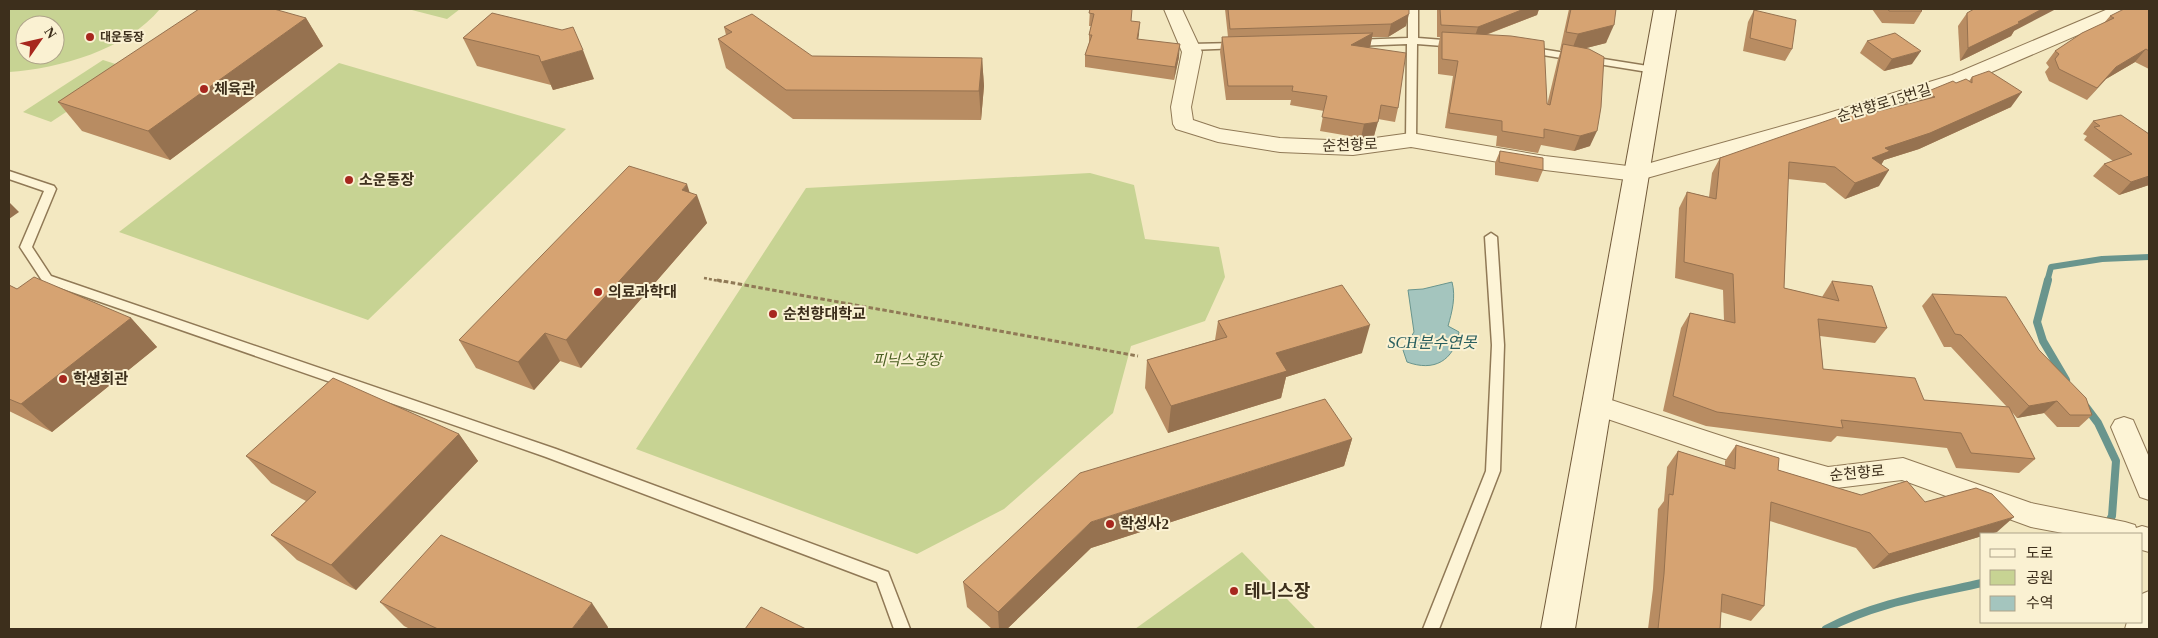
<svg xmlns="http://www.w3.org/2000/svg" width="2158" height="638" font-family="'Times New Roman','Noto Sans KR',serif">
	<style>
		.green { fill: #c7d393; fill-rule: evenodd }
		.water { fill: #a4c5be; stroke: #69958d }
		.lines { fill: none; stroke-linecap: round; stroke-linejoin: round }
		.stream-far1 { stroke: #69958d; stroke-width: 6 }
		.stream { stroke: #69958d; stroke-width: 8 }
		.lane-casing { stroke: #907956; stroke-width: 3 }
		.street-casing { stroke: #907956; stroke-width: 2 }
		.secondary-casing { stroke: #715939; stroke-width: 2 }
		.path-far1 { stroke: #907956; stroke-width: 2.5; stroke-dasharray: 3 2; stroke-linecap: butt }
		.path { stroke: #907956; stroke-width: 3; stroke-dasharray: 4.5 2.5; stroke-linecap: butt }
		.lane { fill: #fdf4d6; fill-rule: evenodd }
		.street { fill: #fdf4d6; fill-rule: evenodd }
		.secondary { fill: #fdf4d6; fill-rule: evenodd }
		.wall { fill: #b88c62 }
		.shaded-wall { fill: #967250 }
		.building { fill: #d6a372; stroke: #967250 }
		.poi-dot { fill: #a7271e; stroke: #faf1d2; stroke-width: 2 }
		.labels { text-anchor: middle; stroke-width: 4; stroke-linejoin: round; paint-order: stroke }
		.far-poi-label { font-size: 12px; font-weight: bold; fill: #3d2f1c; stroke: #faf1d2; text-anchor: start }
		.poi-label { font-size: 15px; font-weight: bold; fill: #3d2f1c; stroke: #faf1d2; text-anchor: start }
		.street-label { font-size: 15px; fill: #3d2f1c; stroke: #faf1d2 }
		.park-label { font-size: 15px; font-style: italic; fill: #495d20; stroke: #faf1d2 }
		.water-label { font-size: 16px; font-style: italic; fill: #295f5f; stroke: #faf1d2 }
		.near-poi-label { font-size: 18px; font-weight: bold; fill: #3d2f1c; stroke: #faf1d2; text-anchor: start }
	</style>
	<rect width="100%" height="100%" fill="#f3e8c1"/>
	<!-- green -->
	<g class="green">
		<path d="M9,9H160C127,49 59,69 9,72ZM25,25H55V55H25Z"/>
		<path d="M408,9H460L447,19Z"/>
		<path d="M103,60L131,69L51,122L23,112Z"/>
		<path d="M339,63L566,129L368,320L119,232Z"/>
		<path d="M1090,173L1134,185L1145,239L1219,247L1225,277L1205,321L1131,346L1113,413L1004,509L917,554L636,449L806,188Z"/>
		<path d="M1242,552L1316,629H1135Z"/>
	</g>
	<!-- water -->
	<path class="water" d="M1452,282C1456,297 1452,312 1448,326L1459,332C1454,361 1434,372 1407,362L1403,350L1414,332L1408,290L1423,289Z"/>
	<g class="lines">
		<!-- stream-far1 -->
		<path class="stream-far1" d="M2047,282L2051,267L2102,259L2149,257"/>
		<!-- stream -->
		<g class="stream">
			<path d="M2048,280L2037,322L2043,341L2066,380"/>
			<path d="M2086,407L2098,423L2116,461L2112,516L2102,534"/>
			<path d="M1826,629C1875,603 1928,595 1982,583"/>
		</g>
		<defs>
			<g id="lane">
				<path d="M1408,9H1418V38L1456,41L1461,44L1456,47L1417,44L1416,140L1411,144L1406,140L1407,44L1354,46L1349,43L1354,40L1408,38Z"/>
				<path d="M1236,43L1240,44V48L1190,50L1185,47L1190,44Z"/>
				<path d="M1528,47L1654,67L1659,70L1654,73L1524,52V48Z"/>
				<path d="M9,171L54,186L56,189L32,247L51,276L556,449L888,572L910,629H894L877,582L546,457L43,282L20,247L44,191L9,179Z"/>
				<path d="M1491,233L1497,237L1504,345L1500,471L1439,629H1423L1486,471L1492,345L1485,237Z"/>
			</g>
			<g id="street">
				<path d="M1164,9H1182L1202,52L1191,107L1193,120L1220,129L1280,138L1353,141L1411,133L1545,156L1636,167L1822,115L1952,75L2108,9H2132L2129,13L1966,83L1836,125L1636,181L1545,170L1411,147L1353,155L1280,152L1218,142L1176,129L1173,124L1171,107L1182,52Z"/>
				<path d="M1596,395L1743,443L1828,467L1903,458L2031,503L2125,522L2135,525L2136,528L2142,526L2149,528V552L2142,550V534H2068L2031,527L1902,480L1828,489L1743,465L1587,412L1583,405L1587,398Z"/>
				<path d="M2124,417L2133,420L2149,457V500L2140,497L2111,427L2115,420Z"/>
				<path d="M2149,591V629H2125L2127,622H2142V594Z"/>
			</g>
			<path id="secondary" d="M1654,9H1676L1575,629H1541Z"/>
		</defs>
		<!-- lane casing -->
		<use href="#lane" class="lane-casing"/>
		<!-- street casing -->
		<use href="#street" class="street-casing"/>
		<!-- secondary casing -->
		<use href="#secondary" class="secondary-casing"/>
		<!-- path-far1 -->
		<path class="path-far1" d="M704,278L724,282"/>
		<!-- path -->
		<path class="path" d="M717,280L1138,356"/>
		<!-- lane -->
		<use href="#lane" class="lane"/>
		<!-- street -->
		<use href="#street" class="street"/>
		<!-- secondary -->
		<use href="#secondary" class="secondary"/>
	</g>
	<!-- wall -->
	<g class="wall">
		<path d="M1090,9L1131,21L1139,34L1138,39L1179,57L1174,80L1085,67V55L1089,43V35L1091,26H1089Z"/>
		<path d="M1225,9H1409L1406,26L1388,37H1372L1370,47L1368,48L1398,108L1395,122L1378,119L1374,136L1361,138L1320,131L1324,111L1290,105L1291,100H1226L1220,52L1222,37H1228Z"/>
		<path d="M1437,9H1539L1537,15L1486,35L1547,105L1558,59L1561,50H1560L1569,9H1616L1606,43L1586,48L1590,146L1574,151L1541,145L1538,153L1496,146L1497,136L1445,128L1453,76L1438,74V47L1440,37H1437Z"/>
		<path d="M1872,9H1920L1922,11L1914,24L1882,23Z"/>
		<path d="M2149,9V69L2135,62L2106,79L2087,100L2049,81L2045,72L2049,67L2046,63L2055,51L2104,23L2110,16Z"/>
		<path d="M1754,10L1792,49L1785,61L1743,51L1748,22Z"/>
		<path d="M492,13L594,79L553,90L551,85L477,66L463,38Z"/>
		<path d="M1967,13L2014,31L2011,36L1960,61L1958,26Z"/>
		<path d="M306,18L323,46L170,160L82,131L58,102Z"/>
		<path d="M724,27L812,56L982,58L984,86L981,120L793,119L726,68L718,39L726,35Z"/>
		<path d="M1867,41L1912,64L1884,71L1860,53Z"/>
		<path d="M1972,77L2011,107L1919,149L1884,160L1881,164L1879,186L1845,199L1825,183L1788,179L1784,288L1822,297L1832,281L1887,328L1875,343L1820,336L1823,369L1924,400L2007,407L1951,347H1944L1922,306L1932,294L2039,350L2092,415L2079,427H2057L2044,413L2017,418L2012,412L2035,459L2019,473L1956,468L1947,448L1837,436L1831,442L1706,426L1663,411L1681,328L1690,313L1724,321L1723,290L1675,278L1679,208L1687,192L1709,197L1712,173L1720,158L1855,117L1920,101L1926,92L1956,83L1969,81Z"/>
		<path d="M2093,121L2149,134V185L2119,195L2093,176L2104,164L2113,161L2084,140L2087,136L2083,134Z"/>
		<path d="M1500,151L1543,170L1538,182L1495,175V163Z"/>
		<path d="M690,192L707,223L581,368L560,361L534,390L476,368L459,340Z"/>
		<path d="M9,285L17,289L131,318L157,347L52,432L9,411Z"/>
		<path d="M1218,321L1362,353L1286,377L1281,398L1168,433L1145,388L1147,360L1215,340Z"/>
		<path d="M459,434L478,461L356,590L297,560L271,535L306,501L271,483L246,456Z"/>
		<path d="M1352,439L1344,466L1091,548L1007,629H992L967,607L963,582Z"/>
		<path d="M1736,445L1778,470L1861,495L1925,502L1997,532L1989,534H1982V536L1873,569L1856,548L1770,521L1764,606L1751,621L1721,612L1720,629H1648L1653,589L1658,509L1664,501L1667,467L1678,451L1725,466V461Z"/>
		<path d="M380,602L608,627L607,629H410L404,626Z"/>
	</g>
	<!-- shaded-wall -->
	<g class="shaded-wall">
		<path d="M1524,9H1539L1537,15L1474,39L1478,27Z"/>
		<path d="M2042,9H2056L2014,31L2011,36L1960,61L1968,48Z"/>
		<path d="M1409,14L1406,26L1388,37L1391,24Z"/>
		<path d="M306,18L323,46L170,160L148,131Z"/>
		<path d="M1140,22L1139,34L1136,51L1137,39Z"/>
		<path d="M1614,25L1606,43L1571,52L1578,34Z"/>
		<path d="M1373,33L1370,47L1348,60L1351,45Z"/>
		<path d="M1180,44L1179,57L1174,80L1175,67Z"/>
		<path d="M2146,49L2135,62L2106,79L2087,100L2116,67Z"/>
		<path d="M583,50L594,79L553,90L541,62Z"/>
		<path d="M1921,51L1912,64L1884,71L1892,59Z"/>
		<path d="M982,58L984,86L981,120L979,91Z"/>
		<path d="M2022,92L2011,107L1919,149L1884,160L1880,167L1872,158L1885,148Z"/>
		<path d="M1378,122L1374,136L1361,138L1364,124Z"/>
		<path d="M1597,131L1590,146L1574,151L1580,136Z"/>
		<path d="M1889,170L1879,186L1845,199L1855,183Z"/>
		<path d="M2149,176V185L2119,195L2131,182Z"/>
		<path d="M687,184L692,200L697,195L707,223L581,368L566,340Z"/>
		<path d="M9,202L19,212L9,219Z"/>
		<path d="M131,318L157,347L52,432L21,404Z"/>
		<path d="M1370,325L1362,353L1286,377L1281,398L1168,433L1171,406L1276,353Z"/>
		<path d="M545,333L560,361L534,390L518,362Z"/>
		<path d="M2057,401L2044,413L2017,418L2029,406Z"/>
		<path d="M459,434L478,461L356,590L331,565Z"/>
		<path d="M1352,439L1344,466L1091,548L1007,629H999L998,612L1091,522Z"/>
		<path d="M2014,517L1997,532L1989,534H1982V536L1873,569L1889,554Z"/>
		<path d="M592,603L608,627L607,629H572Z"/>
	</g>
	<!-- building -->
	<g class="building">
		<path d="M199,9H274L306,18L148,131L58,102Z"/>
		<path d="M1090,9H1132L1131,21L1140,22L1137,39L1180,44L1175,67L1085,55L1092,35H1089L1094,14L1089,13Z"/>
		<path d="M1228,9H1409V14L1391,24L1230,29Z"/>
		<path d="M1440,9H1524L1478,27L1441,25Z"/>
		<path d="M1571,9H1616L1614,25L1578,34L1566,32Z"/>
		<path d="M1888,9H1920L1922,11H1889Z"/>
		<path d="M1974,9H2042L2018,22L2020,23L1968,48L1967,13Z"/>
		<path d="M2124,9H2149V51L2146,49L2116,67L2097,88L2059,69L2055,59L2059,54L2055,51L2082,33L2114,18L2110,16Z"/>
		<path d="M1754,10L1796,20L1792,49L1750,38Z"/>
		<path d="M492,13L562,30L573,27L583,50L541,62L539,56L463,38Z"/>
		<path d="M752,14L812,56L982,58L979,91L786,90L718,39L732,32L724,27Z"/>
		<path d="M1442,32L1511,36L1544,41L1547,104L1550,105L1563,44L1589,49L1604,57L1601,107L1597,131L1580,136L1544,129V138L1502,131V121L1449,113L1458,61L1442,59Z"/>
		<path d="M1373,33L1351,45L1406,53L1398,108L1381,105L1378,122L1364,124L1322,117L1327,96L1292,91L1293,86H1228L1222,37Z"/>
		<path d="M1895,33L1921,51L1892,59L1867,41Z"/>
		<path d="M1989,71L2022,92L1930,133L1885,148L1890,151L1872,158L1889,170L1855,183L1835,167L1789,162L1784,288L1839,301L1832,281L1872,286L1887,328L1818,319L1823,369L1915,378L1924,400L2009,407L2035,459L1971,453L1961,433L1841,420L1843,428L1717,412L1673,396L1690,313L1735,323L1733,274L1684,262L1687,192L1716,199L1720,158L1846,114H1851L1855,117L1935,97L1926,92L1953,81L1956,83L1966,79L1972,83V77Z"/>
		<path d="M2121,115L2149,134V176L2131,182L2104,164L2132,154L2094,127L2100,126L2093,121Z"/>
		<path d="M1500,151L1543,158V170L1499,162Z"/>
		<path d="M629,166L687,184L682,190L697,195L566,340L545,333L518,362L459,340Z"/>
		<path d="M34,277L131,318L21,404L9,399V285L17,289Z"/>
		<path d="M1342,285L1370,325L1276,353L1287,371L1171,406L1147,360L1227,337L1218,321Z"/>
		<path d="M1932,294L2006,297L2039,350L2086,398L2092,415H2070L2057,401L2029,406L1961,335L1955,334Z"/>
		<path d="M333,378L459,434L331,565L271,535L316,492L246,456Z"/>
		<path d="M1325,399L1352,439L1091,522L998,612L963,582L1080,473Z"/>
		<path d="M1736,445L1779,458L1778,470L1861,495L1907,481L1925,502L1976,488L1992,494L2014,517L1889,554L1870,533L1771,502L1764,606L1722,594L1720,629H1658L1664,574L1669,494L1673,495L1678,451L1735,469Z"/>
		<path d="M441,535L592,603L572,629H438L380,602Z"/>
		<path d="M761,607L806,629H745Z"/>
	</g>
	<!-- markers -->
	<g class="poi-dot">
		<circle cx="90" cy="37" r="5"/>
		<circle cx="204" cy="89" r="5"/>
		<circle cx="349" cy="180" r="5"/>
		<circle cx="598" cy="292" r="5"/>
		<circle cx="773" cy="314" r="5"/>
		<circle cx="63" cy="379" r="5"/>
		<circle cx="1110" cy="524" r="5"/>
		<circle cx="1234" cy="591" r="5"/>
	</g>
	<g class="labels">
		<!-- far-poi labels -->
		<g class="far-poi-label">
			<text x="100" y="41">대운동장</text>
		</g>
		<!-- poi labels -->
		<g class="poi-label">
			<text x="214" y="94">체육관</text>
			<text x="359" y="185">소운동장</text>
			<text x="608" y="297">의료과학대</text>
			<text x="783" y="319">순천향대학교</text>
			<text x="73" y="384">학생회관</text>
			<text x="1120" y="529">학성사2</text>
		</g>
		<!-- street labels -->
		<g class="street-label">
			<text transform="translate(1884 103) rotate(-17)" y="5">순천향로15번길</text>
			<text transform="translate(1350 145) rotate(-2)" y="5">순천향로</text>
			<text transform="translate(1857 473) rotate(-5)" y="5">순천향로</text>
		</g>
		<!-- park labels -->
		<g class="park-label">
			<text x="907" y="365">피닉스광장</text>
		</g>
		<!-- water labels -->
		<g class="water-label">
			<text x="1432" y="348">SCH분수연못</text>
		</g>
		<!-- near-poi labels -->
		<g class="near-poi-label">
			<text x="1244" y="597">테니스장</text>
		</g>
	</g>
	<!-- border -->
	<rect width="2158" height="638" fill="none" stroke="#3d2f1c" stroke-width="20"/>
	<!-- legend -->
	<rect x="1980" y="533" width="162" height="90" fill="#faf1d2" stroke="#aea389"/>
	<rect x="1990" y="549" width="25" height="8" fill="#fdf4d6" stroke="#aea389"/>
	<text x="2026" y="558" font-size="15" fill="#3d2f1c">도로</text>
	<rect x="1990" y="570" width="25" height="15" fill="#c7d393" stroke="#aea389"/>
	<text x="2026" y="583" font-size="15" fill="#3d2f1c">공원</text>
	<rect x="1990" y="596" width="25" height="15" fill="#a4c5be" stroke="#aea389"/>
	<text x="2026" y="608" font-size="15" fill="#3d2f1c">수역</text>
	<!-- north arrow -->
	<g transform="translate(40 40) rotate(56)"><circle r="24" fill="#faf1d2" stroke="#aea389"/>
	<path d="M0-4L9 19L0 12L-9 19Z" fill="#a7271e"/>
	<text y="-8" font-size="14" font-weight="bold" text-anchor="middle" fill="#3d2f1c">N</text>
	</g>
</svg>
